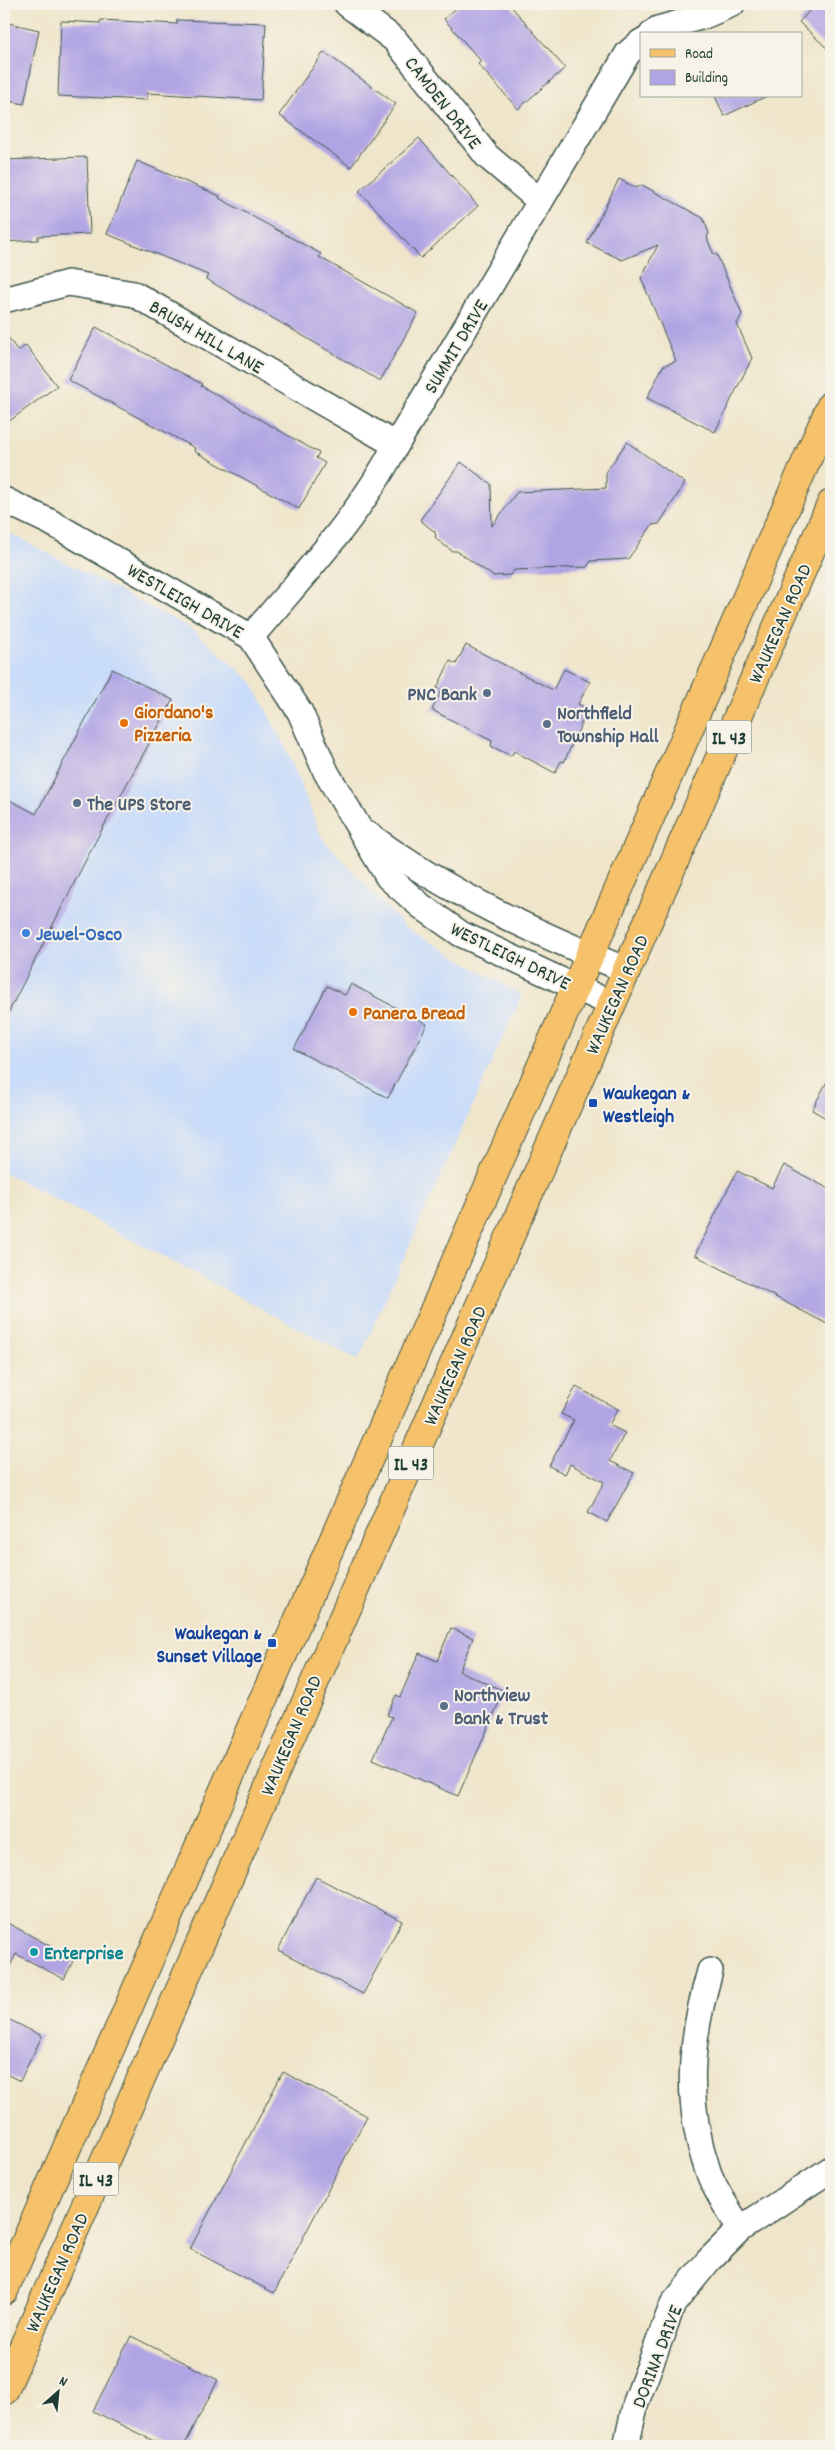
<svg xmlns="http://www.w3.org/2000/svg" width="835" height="2450" font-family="Dekko,sans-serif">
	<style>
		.built { fill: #c9dcf9 }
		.building { fill: #b1a4e4 }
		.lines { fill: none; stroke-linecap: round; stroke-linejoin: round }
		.street-casing { stroke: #3e564a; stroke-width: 28 }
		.primary-casing { stroke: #3e564a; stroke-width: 30 }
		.street { stroke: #fff; stroke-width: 25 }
		.primary { stroke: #f5c16b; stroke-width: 28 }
		.service-dot { fill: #5c6f8a; stroke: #f7f3e8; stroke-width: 2 }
		.food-dot { fill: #e8710a; stroke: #f7f3e8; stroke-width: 2 }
		.shop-dot { fill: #3f7fe0; stroke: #f7f3e8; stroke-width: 2 }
		.transit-dot { fill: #1a4fb4; stroke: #f7f3e8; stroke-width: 2 }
		.culture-dot { fill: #0f9aa8; stroke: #f7f3e8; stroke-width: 2 }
		.labels { text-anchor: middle; stroke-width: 4; stroke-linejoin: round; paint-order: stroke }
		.shield { fill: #f7f3e8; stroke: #60746a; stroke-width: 1 }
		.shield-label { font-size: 19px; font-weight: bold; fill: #1f3d34 }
		.street-label { font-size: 20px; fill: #1f3d34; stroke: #f7f3e8 }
		.service-label { font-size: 20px; font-weight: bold; fill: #4e5e75; stroke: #f7f3e8; text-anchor: start }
		.food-label { font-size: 20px; font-weight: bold; fill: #c56008; stroke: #f7f3e8; text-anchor: start }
		.shop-label { font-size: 20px; font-weight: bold; fill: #366cbe; stroke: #f7f3e8; text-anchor: start }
		.transit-label { font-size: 20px; font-weight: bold; fill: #164399; stroke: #f7f3e8; text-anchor: start }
		.culture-label { font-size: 20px; font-weight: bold; fill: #0d838f; stroke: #f7f3e8; text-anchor: start }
	</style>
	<rect width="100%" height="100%" fill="#f7f3e8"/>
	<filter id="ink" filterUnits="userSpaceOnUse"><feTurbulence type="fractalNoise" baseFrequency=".02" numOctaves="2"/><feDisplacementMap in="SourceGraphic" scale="10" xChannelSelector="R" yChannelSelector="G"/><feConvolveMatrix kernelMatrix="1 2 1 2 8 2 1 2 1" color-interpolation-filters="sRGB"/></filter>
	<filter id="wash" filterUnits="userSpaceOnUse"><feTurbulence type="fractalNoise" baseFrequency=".0096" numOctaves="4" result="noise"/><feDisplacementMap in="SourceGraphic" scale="20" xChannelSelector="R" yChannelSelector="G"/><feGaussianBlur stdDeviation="1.12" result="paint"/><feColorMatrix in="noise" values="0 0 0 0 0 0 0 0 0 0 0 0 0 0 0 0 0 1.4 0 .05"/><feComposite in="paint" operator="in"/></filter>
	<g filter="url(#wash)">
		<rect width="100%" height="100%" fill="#efe5ca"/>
		<!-- built -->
		<path class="built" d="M4,530L190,628L252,682L288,753L322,838L405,927L522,995L358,1360L4,1172Z"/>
		<g id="blocks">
			<!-- building -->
			<g class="building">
				<path d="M461,4H509L565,68L518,109L478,64L481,61L444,19Z"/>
				<path d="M816,4H831V52L799,22Z"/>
				<path d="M101,20L177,24V20L266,23L261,100L147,93V100L58,96L61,21L100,23Z"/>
				<path d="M4,22L39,30L24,104L4,100Z"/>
				<path d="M324,52L396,104L351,167L279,115Z"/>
				<path d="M715,96H767L724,116Z"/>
				<path d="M419,138L478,206L421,258L359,191Z"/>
				<path d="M87,157L90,234L38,236V240L4,242V160Z"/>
				<path d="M137,161L220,196L219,198L321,254L319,257L418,313L380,381L206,279L208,275L107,234Z"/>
				<path d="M619,179L636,188L642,185L703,218L709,233L707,238L713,253L717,255L742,314L737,324L752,358L715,432L647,398L663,366L676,361L641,278L658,245L622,260L587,243Z"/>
				<path d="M96,327L202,384L201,386L319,453L316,458L325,463L299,509L194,451L195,448L68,380Z"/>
				<path d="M4,332L18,351L26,345L57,386L4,425Z"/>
				<path d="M627,442L685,483L659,524L652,525L628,559L591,561L587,567L514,570L510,575L493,576L457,551H452L436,539L435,532L420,520L461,462L491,484L492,526L517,492L606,488V472Z"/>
				<path d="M466,645L553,690L564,669L590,682L578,704L588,709L564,762L561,761L555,773L514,751L511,756L491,746L492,741L432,710L442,690L437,688L450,661L456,664Z"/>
				<path d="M112,669L173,700L94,844L4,1021V797L36,814Z"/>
				<path d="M351,984L427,1024L388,1098L294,1049L327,986L345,995Z"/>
				<path d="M831,1074V1121L812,1110Z"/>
				<path d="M784,1165L831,1190V1326L695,1255L737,1171L772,1188Z"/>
				<path d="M576,1387L618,1409L609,1425L625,1433L610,1461L634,1473L607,1522L588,1512L604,1482L570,1464L565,1474L549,1466L574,1420L561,1414Z"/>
				<path d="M451,1628L473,1638L459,1671L504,1691L458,1796L373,1759L392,1717L387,1715L396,1695L400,1697L419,1653L437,1661Z"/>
				<path d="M316,1877L402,1921L363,1994L278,1950Z"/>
				<path d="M4,1921L74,1959L64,1979L16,1954L4,1978Z"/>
				<path d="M4,2017L42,2036L20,2081L4,2073Z"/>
				<path d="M283,2072L367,2116L274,2293L190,2249Z"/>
				<path d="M131,2336L218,2380L184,2446H164L93,2411Z"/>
			</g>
		</g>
	</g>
	<g filter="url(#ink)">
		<use href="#blocks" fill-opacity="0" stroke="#3e564a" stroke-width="1"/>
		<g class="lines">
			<defs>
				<g id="street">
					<path d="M347,4L395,40L487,156L540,201"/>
					<path d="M652,34L658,29L704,16L732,4"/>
					<path d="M4,300L68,283L134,294L396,445"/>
					<path d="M4,500L50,522L251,637L300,712L326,772L388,877L421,906L461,934L612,1004"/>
					<path d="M251,637C303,575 359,517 396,445L628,53L641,42"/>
					<path d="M369,835C447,893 537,933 626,970"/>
					<path d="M710,1971C690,2040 684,2102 708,2171C715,2191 729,2210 740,2229"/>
					<path d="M626,2446L636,2402L673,2304L708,2261L740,2229L831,2169"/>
				</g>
				<g id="primary">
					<path d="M4,2291L831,405"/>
					<path d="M4,2391L831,504"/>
				</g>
			</defs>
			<!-- street casing -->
			<use href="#street" class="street-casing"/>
			<!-- primary casing -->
			<use href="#primary" class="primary-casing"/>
			<!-- street -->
			<use href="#street" class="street"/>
			<!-- primary -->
			<use href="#primary" class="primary"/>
		</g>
	</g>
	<!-- markers -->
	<g class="service-dot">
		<circle cx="487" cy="693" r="5"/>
		<circle cx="547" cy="724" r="5"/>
		<circle cx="77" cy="803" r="5"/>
		<circle cx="444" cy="1706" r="5"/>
	</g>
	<g class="food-dot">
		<circle cx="124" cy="723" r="5"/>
		<circle cx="353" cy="1012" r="5"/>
	</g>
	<circle class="shop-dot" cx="26" cy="933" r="5"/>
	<g class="transit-dot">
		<rect x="588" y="1098" width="10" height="10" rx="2.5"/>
		<rect x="267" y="1638" width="10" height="10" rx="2.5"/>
	</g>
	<circle class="culture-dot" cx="34" cy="1952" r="5"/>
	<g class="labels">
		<!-- shield labels -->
		<g class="shield">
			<rect x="706.5" y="720.5" width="45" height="33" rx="4"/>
			<rect x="388.5" y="1446.5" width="45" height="33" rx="4"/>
			<rect x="73.5" y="2162.5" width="45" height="33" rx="4"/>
		</g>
		<g class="shield-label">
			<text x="729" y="744">IL 43</text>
			<text x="411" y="1470">IL 43</text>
			<text x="96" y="2186">IL 43</text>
		</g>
		<!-- street labels -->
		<g class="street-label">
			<text transform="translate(444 102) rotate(52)" y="7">CAMDEN DRIVE</text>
			<text transform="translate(207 336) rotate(30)" y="7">BRUSH HILL LANE</text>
			<text transform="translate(455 346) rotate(-59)" y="7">SUMMIT DRIVE</text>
			<text transform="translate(186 600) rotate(30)" y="7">WESTLEIGH DRIVE</text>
			<text transform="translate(779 623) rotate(-66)" y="7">WAUKEGAN ROAD</text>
			<text transform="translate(511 955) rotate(26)" y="7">WESTLEIGH DRIVE</text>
			<text transform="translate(616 994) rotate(-66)" y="7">WAUKEGAN ROAD</text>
			<text transform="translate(454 1365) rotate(-66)" y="7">WAUKEGAN ROAD</text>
			<text transform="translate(290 1735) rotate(-67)" y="7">WAUKEGAN ROAD</text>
			<text transform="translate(56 2272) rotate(-66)" y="7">WAUKEGAN ROAD</text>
			<text transform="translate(656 2356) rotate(-69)" y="7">DORINA DRIVE</text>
		</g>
		<!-- service labels -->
		<g class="service-label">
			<text x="477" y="700" text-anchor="end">PNC Bank</text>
			<text x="557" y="719">Northfield<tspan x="557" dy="23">Township Hall</tspan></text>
			<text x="87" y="810">The UPS Store</text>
			<text x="454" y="1701">Northview<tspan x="454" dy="23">Bank &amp; Trust</tspan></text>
		</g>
		<!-- food labels -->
		<g class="food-label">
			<text x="134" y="718">Giordano's<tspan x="134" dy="23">Pizzeria</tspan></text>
			<text x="363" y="1019">Panera Bread</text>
		</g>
		<!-- shop labels -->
		<g class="shop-label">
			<text x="36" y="940">Jewel-Osco</text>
		</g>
		<!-- transit labels -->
		<g class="transit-label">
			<text x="603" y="1099">Waukegan &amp;<tspan x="603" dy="23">Westleigh</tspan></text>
			<text x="262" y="1639" text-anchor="end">Waukegan &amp;<tspan x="262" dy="23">Sunset Village</tspan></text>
		</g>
		<!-- culture labels -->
		<g class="culture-label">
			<text x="44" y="1959">Enterprise</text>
		</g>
	</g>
	<!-- margin -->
	<rect width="835" height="2450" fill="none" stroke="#f7f3e8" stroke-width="20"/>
	<!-- legend -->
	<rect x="640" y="32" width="162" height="65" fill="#f7f3e8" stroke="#a1aaa0"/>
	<rect x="650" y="49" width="25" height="8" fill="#f5c16b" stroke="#a1aaa0"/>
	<text x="685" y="58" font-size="15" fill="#1f3d34">Road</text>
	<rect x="650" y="70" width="25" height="15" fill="#b1a4e4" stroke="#a1aaa0"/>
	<text x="685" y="82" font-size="15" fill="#1f3d34">Building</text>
	<!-- north arrow -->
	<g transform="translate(58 2392) rotate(27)" stroke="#f7f3e8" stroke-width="4" paint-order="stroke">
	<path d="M0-4L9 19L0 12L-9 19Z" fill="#1f3d34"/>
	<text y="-8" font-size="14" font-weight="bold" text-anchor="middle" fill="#1f3d34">N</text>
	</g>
</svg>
